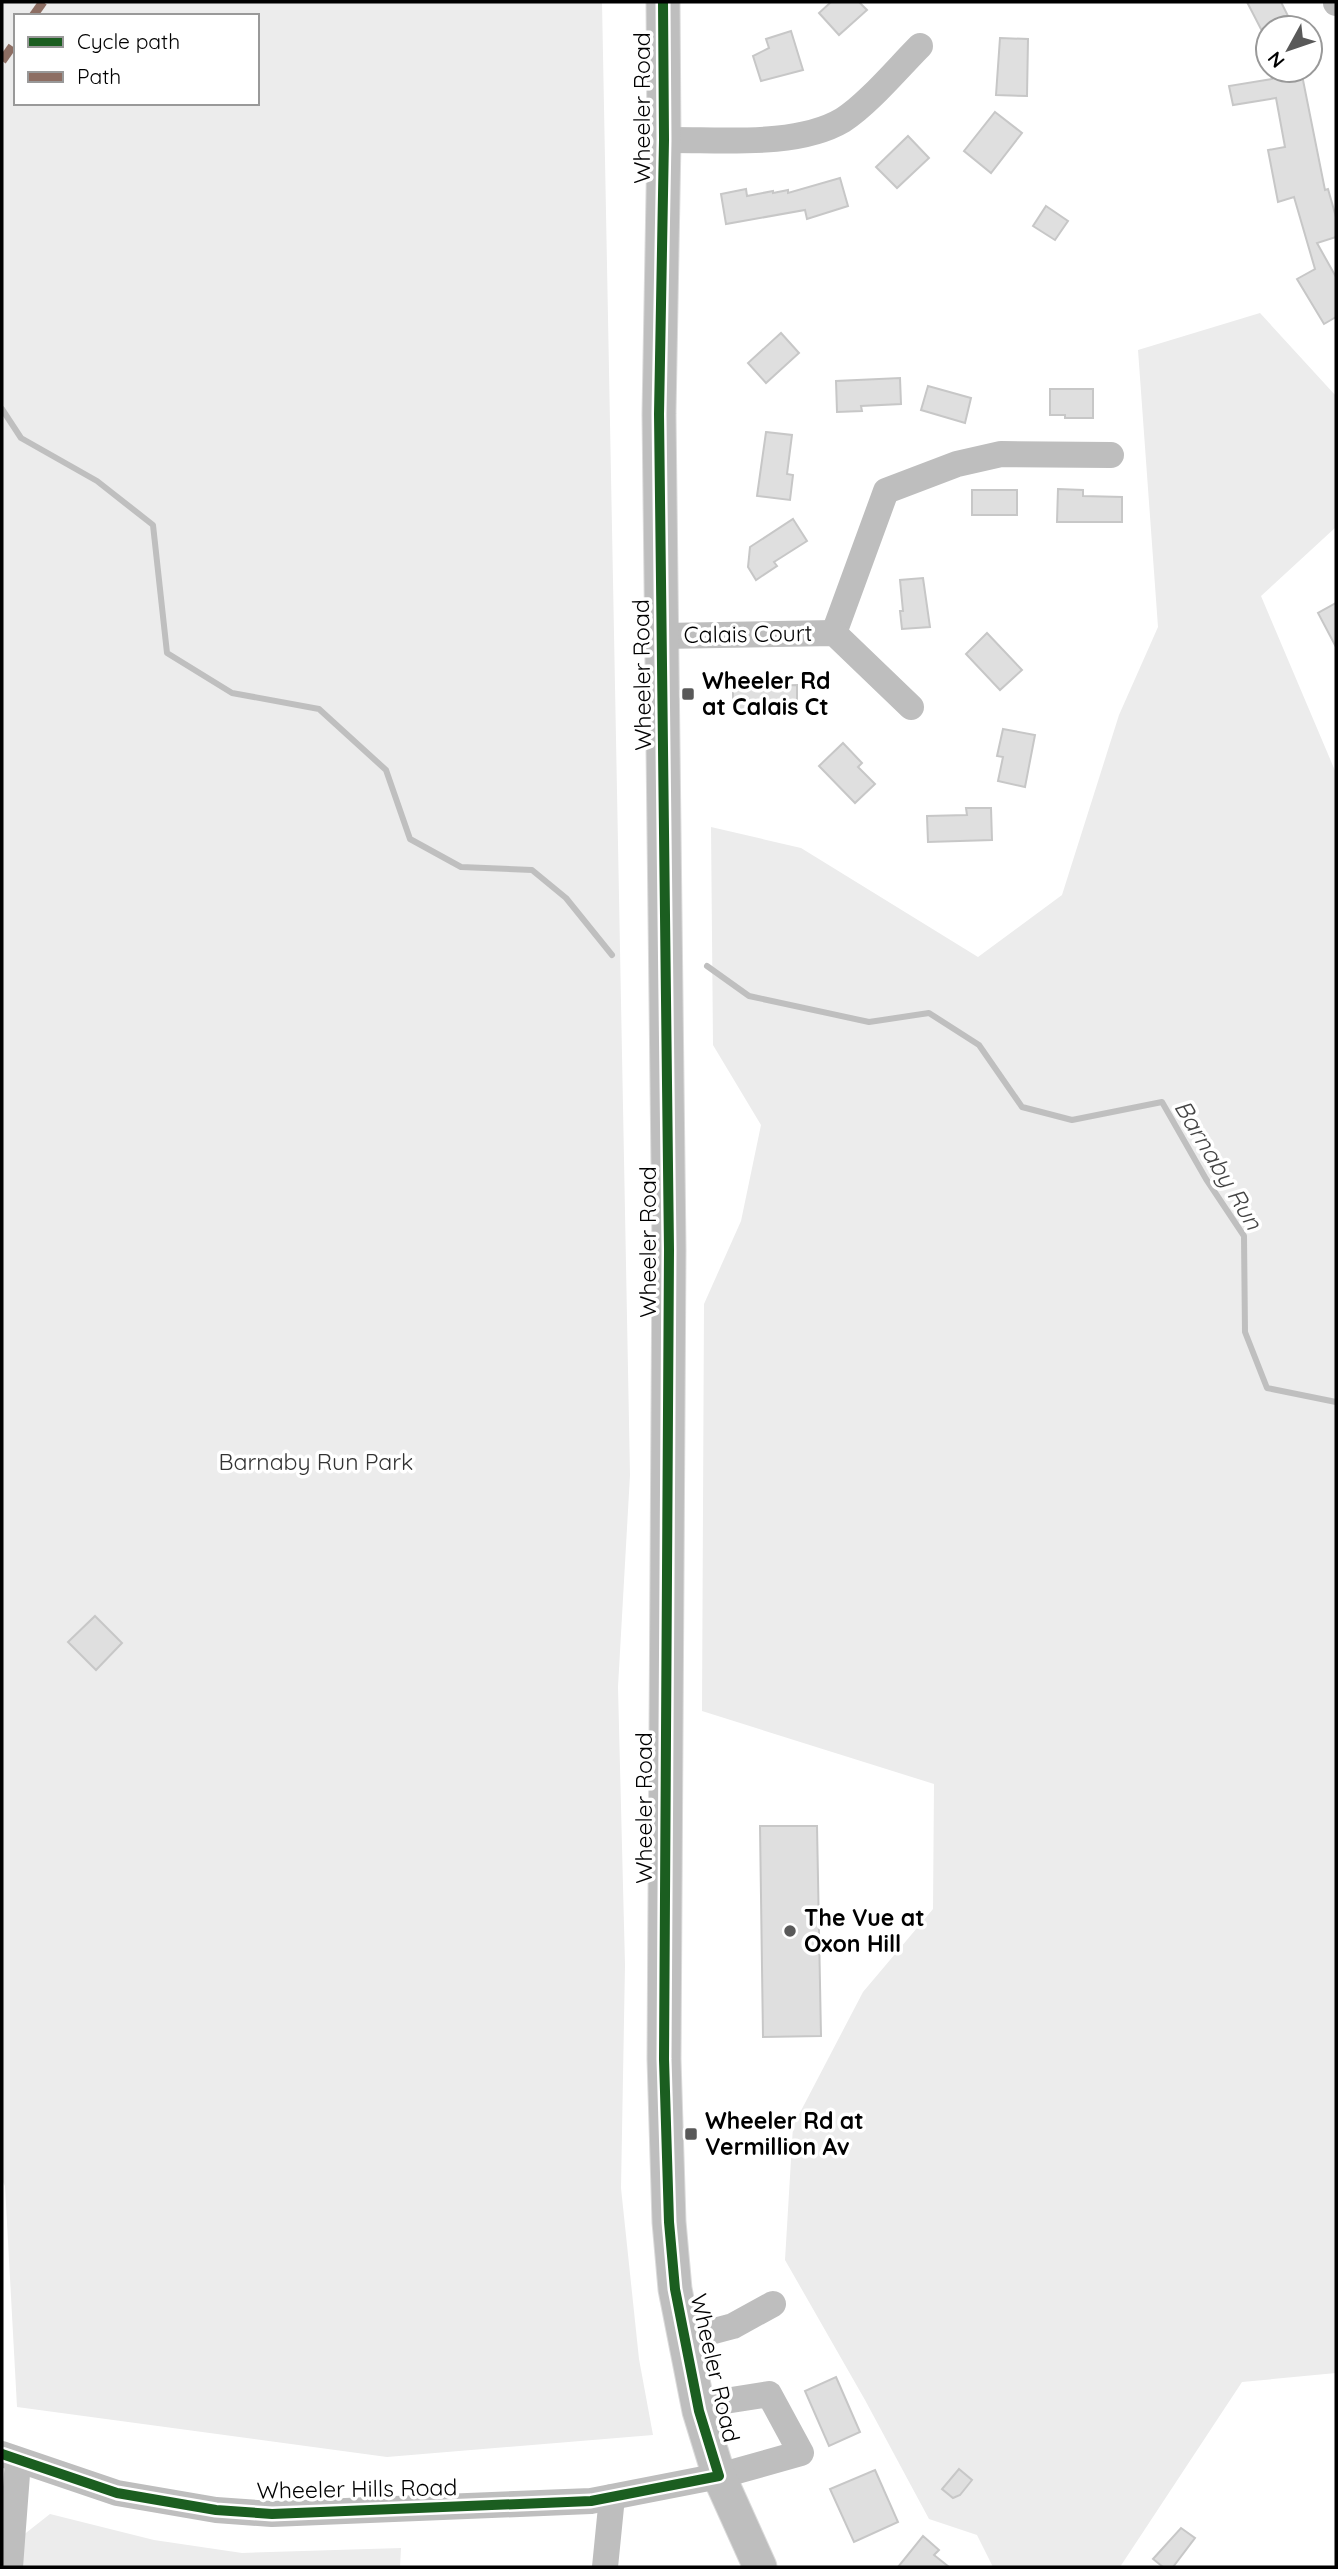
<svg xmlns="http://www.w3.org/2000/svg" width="1338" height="2569" font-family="Quicksand,sans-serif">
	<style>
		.green { fill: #ececec; fill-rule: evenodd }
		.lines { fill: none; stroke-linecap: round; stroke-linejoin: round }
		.stream { stroke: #bfbfbf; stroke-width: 6 }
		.building { fill: #dfdfdf; stroke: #c7c7c7; stroke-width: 2 }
		.major-casing { stroke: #dbdbdb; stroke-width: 35 }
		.minor { stroke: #bebebe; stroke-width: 26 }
		.major { stroke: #bebebe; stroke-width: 33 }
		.quiet { stroke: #8d6e63; stroke-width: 9; stroke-dasharray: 18 9; stroke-linecap: butt }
		.cycleway-casing { stroke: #fff; stroke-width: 15 }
		.cycleway { stroke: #1b5e20; stroke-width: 10 }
		.poi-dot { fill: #595959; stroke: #fff; stroke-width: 2.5 }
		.labels { text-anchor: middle; stroke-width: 7; stroke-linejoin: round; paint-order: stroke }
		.street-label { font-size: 23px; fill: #000; stroke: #fff }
		.poi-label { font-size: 23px; font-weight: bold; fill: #000; stroke: #fff; text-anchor: start }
		.park-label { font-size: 23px; fill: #333; stroke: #fff }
		.water-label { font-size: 24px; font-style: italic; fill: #444; stroke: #fff }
	</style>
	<rect width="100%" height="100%" fill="#fff"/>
	<!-- green -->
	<g class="green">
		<path d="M2,2H602L630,1475L618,1687L625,1965L621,2188L639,2359L653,2435L387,2457L17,2407L5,2186L2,2180ZM16,16H257V103H16Z"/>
		<path d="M1260,313L1336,396V527L1261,596L1336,773V2373L1242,2382L1120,2567H993L977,2535L929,2519L865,2400L785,2260L793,2126L863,1992L933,1909L934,1784L702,1711L704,1304L741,1221L761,1125L713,1045L711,827L801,848L978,957L1062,895L1119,715L1158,627L1138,350Z"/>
		<path d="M50,2514L154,2540L242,2553L401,2548L400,2567H18L22,2536Z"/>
	</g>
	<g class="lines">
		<!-- stream -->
		<g class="stream">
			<path d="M2,409L21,438L97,481L153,525L167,653L232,693L319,709L386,770L410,839L461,867L532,870L566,898L612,955"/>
			<path d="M707,966L749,996L869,1022L929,1013L979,1045L1022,1107L1072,1120L1162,1102L1206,1179L1244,1236L1245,1332L1267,1388L1336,1402"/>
		</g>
	</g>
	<!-- building -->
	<g class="building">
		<path d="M831,2H859L867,10L839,35L819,13Z"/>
		<path d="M1247,2H1281L1290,20L1274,28H1268V31L1263,33Z"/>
		<path d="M791,31L803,70L761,81L753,56L769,48L766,39Z"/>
		<path d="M1000,38L1028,39L1027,96L996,95Z"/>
		<path d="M1270,70H1301L1325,190L1328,189L1336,217V237L1317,243L1336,277V317L1324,324L1297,279L1315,269L1294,197L1278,202L1268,150L1285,147L1276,98L1233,105L1229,86L1272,79Z"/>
		<path d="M995,112L1022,133L991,173L964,151Z"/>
		<path d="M908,136L929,158L897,188L876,167Z"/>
		<path d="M840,178L848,206L807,219L805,210L726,224L721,194L746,189L747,196L773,191V193L788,190V193Z"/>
		<path d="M1046,206L1068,221L1055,240L1033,226Z"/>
		<path d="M781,333L799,353L766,383L748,363Z"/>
		<path d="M900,378L901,404L861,406L862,411L837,412L836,381Z"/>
		<path d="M928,386L971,398L965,423L921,410Z"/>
		<path d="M1050,389H1093V418H1065V415H1050Z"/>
		<path d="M766,432L792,435L787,474L793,475L790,500L757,496Z"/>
		<path d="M1058,489L1083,490V496L1122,497V522H1057Z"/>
		<rect x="972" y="490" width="45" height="25"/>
		<path d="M793,519L807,541L774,562L777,566L756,580L748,567L750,547Z"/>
		<path d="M923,578L930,627L902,629L900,611H903L900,580Z"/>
		<path d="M1336,603V647L1318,613Z"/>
		<path d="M987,633L1022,670L1000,690L966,654Z"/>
		<path d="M733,680H758V686L797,685V711L733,713Z"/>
		<path d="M1003,729L1035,735L1025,787L998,781L1003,757L997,756Z"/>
		<path d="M843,743L862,763L858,767L875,784L855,803L819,766Z"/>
		<path d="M966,808H991L992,840L928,842L927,816L967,815Z"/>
		<path d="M95,1616L122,1643L96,1670L68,1642Z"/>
		<path d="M760,1826H817L821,2036L763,2037Z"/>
		<path d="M836,2377L860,2432L829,2446L805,2391Z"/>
		<path d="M959,2469L972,2480L960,2495L953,2498L942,2489Z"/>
		<path d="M875,2470L898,2522L854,2542L830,2489Z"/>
		<path d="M1181,2528L1195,2538L1173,2567H1163L1153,2559Z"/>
		<path d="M923,2536L939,2550L934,2555L949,2567H898Z"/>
	</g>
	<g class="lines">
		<defs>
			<path id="major" d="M663,2L664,140L659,414L669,1250L664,2059L669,2222L675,2289L699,2411L719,2476L760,2567"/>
		</defs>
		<!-- major casing -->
		<use href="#major" class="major-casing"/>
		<!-- minor -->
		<g class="minor">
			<path d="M1336,2V3"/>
			<path d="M664,140C718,139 796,148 843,120C868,104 898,68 920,46"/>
			<path d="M834,633L886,491L957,464L1001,454L1111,455"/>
			<path d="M662,636L834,633L911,707"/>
			<path d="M684,2339L733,2326L773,2304"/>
			<path d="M2,2454L117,2493L216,2510L272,2514L591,2501L719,2476L801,2453L769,2394L725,2401L697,2400"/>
			<path d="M10,2567L18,2461"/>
			<path d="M605,2567L612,2497"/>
		</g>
		<!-- major -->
		<use href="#major" class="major"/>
		<!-- quiet -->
		<g class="quiet">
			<path d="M33,16L43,2"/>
			<path d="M2,61L16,41"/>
		</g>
		<defs>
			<path id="cycleway" d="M2,2454L117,2493L216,2510L272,2514L591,2501L719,2476L699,2411L675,2289L669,2222L664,2059L669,1250L659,414L664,140L663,2"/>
		</defs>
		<!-- cycleway casing -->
		<use href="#cycleway" class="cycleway-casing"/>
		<!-- cycleway -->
		<use href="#cycleway" class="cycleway"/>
	</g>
	<!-- markers -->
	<g class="poi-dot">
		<rect x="681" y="687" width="14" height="14" rx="3.5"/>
		<circle cx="790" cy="1931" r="7"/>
		<rect x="684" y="2127" width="14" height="14" rx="3.5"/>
	</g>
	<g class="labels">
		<!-- street labels -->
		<g class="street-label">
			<text transform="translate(642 108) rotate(-90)" y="8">Wheeler Road</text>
			<text transform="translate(748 634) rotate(-1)" y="8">Calais Court</text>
			<text transform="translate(642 675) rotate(-91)" y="8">Wheeler Road</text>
			<text transform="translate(648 1242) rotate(-90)" y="8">Wheeler Road</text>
			<text transform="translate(644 1808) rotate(-90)" y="8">Wheeler Road</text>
			<text transform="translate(715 2368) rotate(77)" y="8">Wheeler Road</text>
			<text transform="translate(357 2489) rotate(-1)" y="8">Wheeler Hills Road</text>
		</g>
		<!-- poi labels -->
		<g class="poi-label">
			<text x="702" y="689">Wheeler Rd<tspan x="702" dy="26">at Calais Ct</tspan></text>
			<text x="804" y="1926">The Vue at<tspan x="804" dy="26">Oxon Hill</tspan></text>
			<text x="705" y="2129">Wheeler Rd at<tspan x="705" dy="26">Vermillion Av</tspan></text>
		</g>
		<!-- park labels -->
		<g class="park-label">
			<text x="316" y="1470">Barnaby Run Park</text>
		</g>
		<!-- water labels -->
		<g class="water-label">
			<text transform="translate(1218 1165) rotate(59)" y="8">Barnaby Run</text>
		</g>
	</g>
	<!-- border -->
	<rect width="1338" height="2569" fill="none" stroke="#000000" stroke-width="7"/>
	<!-- legend -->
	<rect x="14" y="14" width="245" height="91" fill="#ffffff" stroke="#999999" stroke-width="2"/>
	<rect x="28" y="37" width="35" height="10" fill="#1b5e20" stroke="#999999" stroke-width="2"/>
	<text x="77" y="49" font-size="21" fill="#000000">Cycle path</text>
	<rect x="28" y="72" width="35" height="10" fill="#8d6e63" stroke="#999999" stroke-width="2"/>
	<text x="77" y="84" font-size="21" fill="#000000">Path</text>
	<!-- north arrow -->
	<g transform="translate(1289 49) rotate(230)"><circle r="33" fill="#ffffff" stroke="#999999" stroke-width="2"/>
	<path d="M0-5L12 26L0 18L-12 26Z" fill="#595959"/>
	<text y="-10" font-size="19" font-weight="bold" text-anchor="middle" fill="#000000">N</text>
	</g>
</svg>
